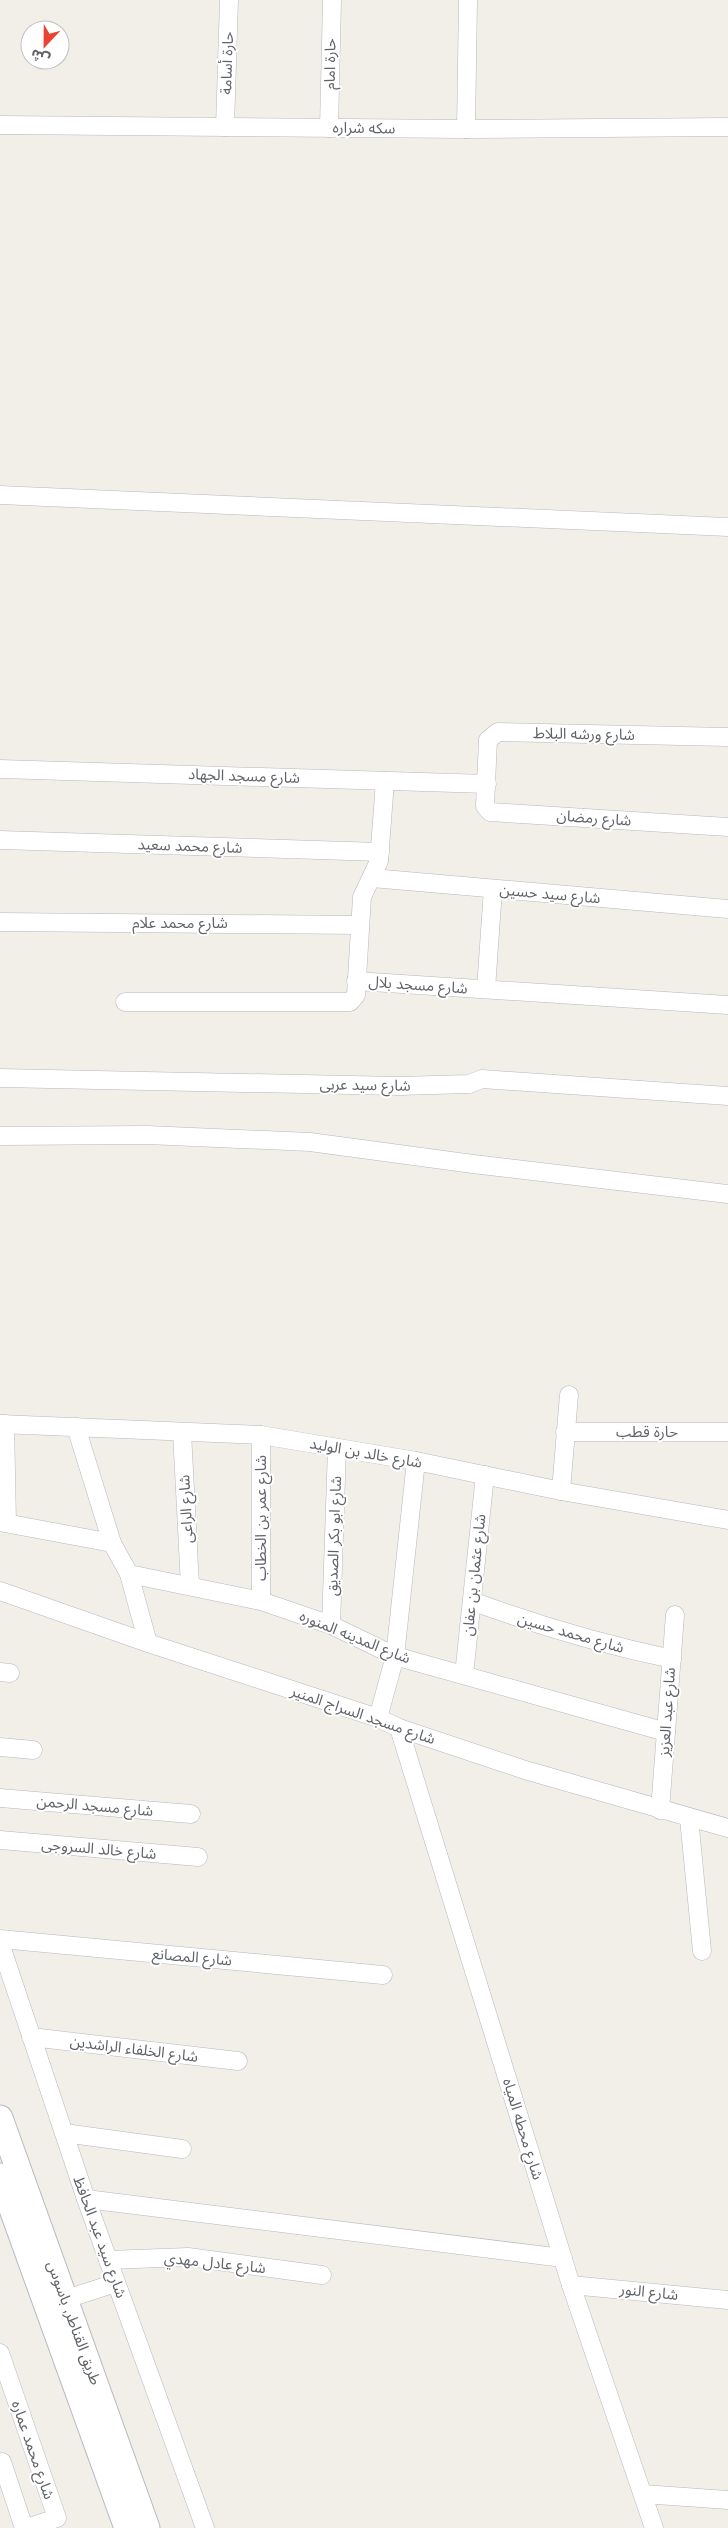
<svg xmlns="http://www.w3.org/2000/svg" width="728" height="2528" font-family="Arial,'Noto Sans Arabic',sans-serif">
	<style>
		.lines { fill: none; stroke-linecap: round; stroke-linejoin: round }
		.street-casing { stroke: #b5b8bc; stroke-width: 19 }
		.secondary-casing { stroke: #b6babf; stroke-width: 27 }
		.street { stroke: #fff; stroke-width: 18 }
		.secondary { stroke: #fff; stroke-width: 25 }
		.labels { text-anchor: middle; stroke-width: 4; stroke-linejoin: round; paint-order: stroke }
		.street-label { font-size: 15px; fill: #5f6368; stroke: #fff }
	</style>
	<rect width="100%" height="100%" fill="#f1efe8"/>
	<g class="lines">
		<defs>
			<g id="street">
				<path d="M0,125L466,129L728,127"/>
				<path d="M225,127L229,0"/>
				<path d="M329,128L332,0"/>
				<path d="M466,129L468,0"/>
				<path d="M0,495L728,527"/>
				<path d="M728,737L498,732L488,740L485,806L490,812L728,827"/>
				<path d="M0,769L487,784"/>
				<path d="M0,840L380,852"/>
				<path d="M372,878L728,909"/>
				<path d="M0,922L359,925"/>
				<path d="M356,981L728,1005"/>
				<path d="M486,989L493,889"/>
				<path d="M125,1002H350L356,995L362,897L379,861L385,781"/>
				<path d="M0,1078L399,1086L469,1084L482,1079L728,1096"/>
				<path d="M0,1136L147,1135L310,1142L473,1164L728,1194"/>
				<path d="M0,1424L261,1435L416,1461L561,1491L728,1520"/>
				<path d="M5,1424L7,1523"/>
				<path d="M76,1427L112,1543L129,1574L148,1643"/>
				<path d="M182,1432L190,1586"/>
				<path d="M565,1432H728"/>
				<path d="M261,1435V1601"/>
				<path d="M561,1491L569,1395"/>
				<path d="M0,1522L112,1543"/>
				<path d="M129,1574L261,1601L331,1625L395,1656L666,1732"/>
				<path d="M0,1591L148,1643L378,1718L399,1728L525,1770L728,1828"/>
				<path d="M472,1601C539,1626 601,1644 672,1659"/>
				<path d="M331,1625L337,1448"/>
				<path d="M0,1672L10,1673"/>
				<path d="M464,1675L485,1475"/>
				<path d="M378,1718L395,1656L416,1461"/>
				<path d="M399,1728L571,2285L654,2528"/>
				<path d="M0,1747L33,1750"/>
				<path d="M0,1798L191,1814"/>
				<path d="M660,1810L675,1615"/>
				<path d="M689,1818L702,1951"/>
				<path d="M0,1840L198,1857"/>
				<path d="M0,1939L383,1975"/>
				<path d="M0,1943L86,2199L205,2528"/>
				<path d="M31,2037L238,2061"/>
				<path d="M64,2133L182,2149"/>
				<path d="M86,2199L563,2258"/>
				<path d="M108,2260L188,2257L322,2275"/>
				<path d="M571,2285L728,2300"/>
				<path d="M66,2299L116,2283"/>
				<path d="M0,2353L57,2518L26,2528"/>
				<path d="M2,2462L24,2528"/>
				<path d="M643,2494L728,2500"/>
			</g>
			<g id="secondary">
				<path d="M0,2118L147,2528"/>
				<path d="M0,2176L127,2528"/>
			</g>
		</defs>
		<!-- street casing -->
		<use href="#street" class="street-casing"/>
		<!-- secondary casing -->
		<use href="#secondary" class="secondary-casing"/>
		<!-- street -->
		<use href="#street" class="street"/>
		<!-- secondary -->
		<use href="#secondary" class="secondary"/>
	</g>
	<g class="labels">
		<!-- street labels -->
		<g class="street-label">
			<text transform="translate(227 63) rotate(-88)" y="5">حارة أسامة</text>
			<text transform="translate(330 64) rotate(-89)" y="5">حارة امام</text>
			<text transform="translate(364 128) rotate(1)" y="5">سكه شراره</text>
			<text transform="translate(584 734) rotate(1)" y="5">شارع ورشه البلاط</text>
			<text transform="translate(244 776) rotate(2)" y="5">شارع مسجد الجهاد</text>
			<text transform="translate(594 818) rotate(4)" y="5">شارع رمضان</text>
			<text transform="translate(190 846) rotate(2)" y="5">شارع محمد سعيد</text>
			<text transform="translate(550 894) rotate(5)" y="5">شارع سيد حسين</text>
			<text x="180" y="928">شارع محمد علام</text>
			<text transform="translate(418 985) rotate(4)" y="5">شارع مسجد بلال</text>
			<text transform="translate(365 1085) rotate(1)" y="5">شارع سيد عربى</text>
			<text x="647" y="1437">حارة قطب</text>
			<text transform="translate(366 1453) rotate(10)" y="5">شارع خالد بن الوليد</text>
			<text transform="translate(186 1509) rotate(-93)" y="5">شارع الراعى</text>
			<text transform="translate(261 1518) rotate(-90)" y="5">شارع عمر بن الخطاب</text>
			<text transform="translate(334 1536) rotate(-88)" y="5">شارع ابو بكر الصديق</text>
			<text transform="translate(474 1575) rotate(-84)" y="5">شارع عثمان بن عفان</text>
			<text transform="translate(571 1633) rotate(16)" y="5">شارع محمد حسين</text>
			<text transform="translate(355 1637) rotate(22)" y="5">شارع المدينه المنوره</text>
			<text transform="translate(667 1712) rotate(-86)" y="5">شارع عبد العزيز</text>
			<text transform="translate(363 1715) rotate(19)" y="5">شارع مسجد السراج المنير</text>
			<text transform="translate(95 1806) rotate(5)" y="5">شارع مسجد الرحمن</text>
			<text transform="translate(99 1849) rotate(5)" y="5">شارع خالد السروجى</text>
			<text transform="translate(192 1957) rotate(5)" y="5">شارع المصانع</text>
			<text transform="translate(134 2049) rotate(7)" y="5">شارع الخلفاء الراشدين</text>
			<text transform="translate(523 2129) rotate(73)" y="5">شارع محطه المياه</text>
			<text transform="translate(100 2237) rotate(70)" y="5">شارع سيد عبد الحافظ</text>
			<text transform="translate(215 2263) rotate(6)" y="5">شارع عادل مهدي</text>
			<text transform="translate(649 2292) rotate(6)" y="5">شارع النور</text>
			<text transform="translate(74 2323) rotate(70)" y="5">طريق القناطر, باسوس</text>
			<text transform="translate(33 2450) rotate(71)" y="5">شارع محمد عماره</text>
		</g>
	</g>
	<!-- north arrow -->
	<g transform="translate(45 45) rotate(202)"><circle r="24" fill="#ffffff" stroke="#bfc1c3"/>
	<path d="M0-4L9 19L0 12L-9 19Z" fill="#ea4335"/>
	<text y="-8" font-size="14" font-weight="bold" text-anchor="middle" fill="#5f6368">ش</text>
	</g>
</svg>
